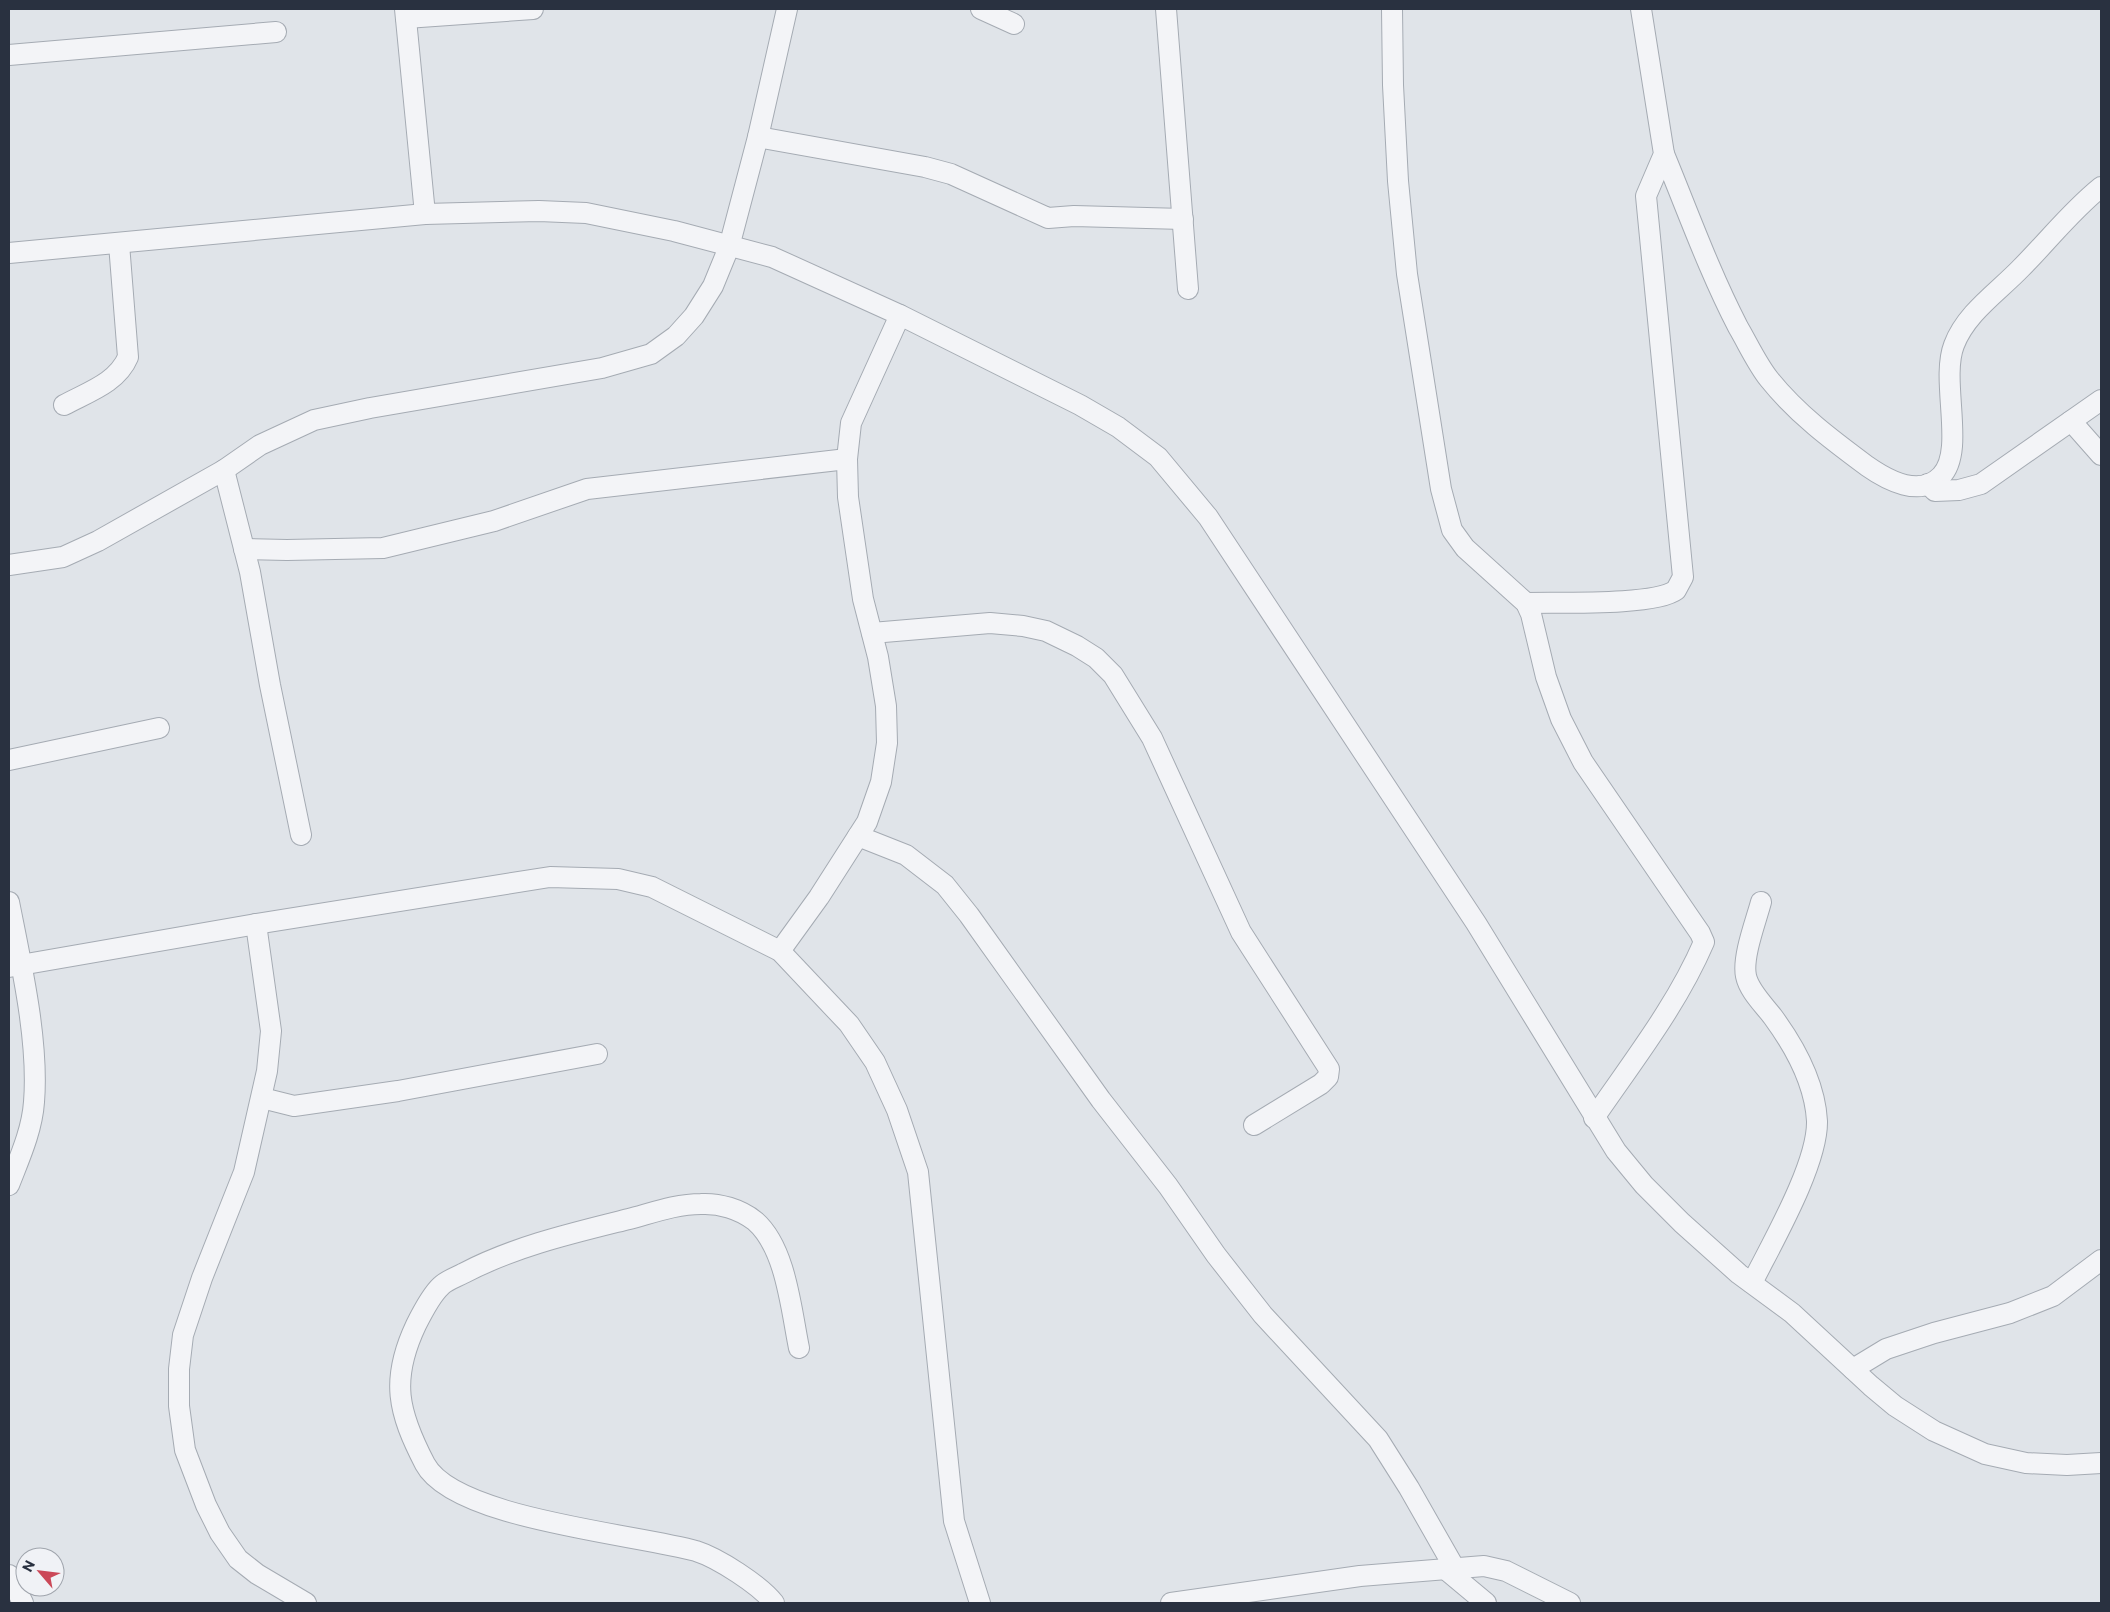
<svg xmlns="http://www.w3.org/2000/svg" width="2110" height="1612" font-family="Commissioner,sans-serif">
	<style>
		.lines { fill: none; stroke-linecap: round; stroke-linejoin: round }
		.minor-casing { stroke: #a5abb3; stroke-width: 22 }
		.minor { stroke: #f3f4f7; stroke-width: 20 }
	</style>
	<rect width="100%" height="100%" fill="#e0e4e9"/>
	<g class="lines">
		<defs>
			<g id="minor">
				<path d="M405,9L425,214"/>
				<path d="M981,9L1014,24"/>
				<path d="M1166,9L1188,289"/>
				<path d="M1392,9L1393,85L1398,181L1407,274L1441,489L1452,530L1465,548L1526,603L1531,614L1546,677L1561,719L1583,762L1700,933L1704,942C1677,1005 1633,1061 1594,1118"/>
				<path d="M406,18L533,9"/>
				<path d="M9,55L276,32"/>
				<path d="M758,137L925,167L951,174L1048,218L1074,216L1183,219"/>
				<path d="M1664,154C1688,212 1709,271 1738,327C1748,344 1757,364 1769,379C1797,414 1832,440 1867,466C1887,480 1920,498 1941,476C1966,451 1940,381 1954,345C1966,313 1998,292 2021,268C2048,241 2071,211 2101,187"/>
				<path d="M9,253L425,214L539,211L586,213L674,231L772,257L900,315L1080,405L1118,427L1158,457L1208,517L1476,923L1616,1151L1644,1185L1682,1223L1739,1274L1792,1313L1871,1386L1895,1406L1934,1431L1985,1454L2026,1463L2067,1465L2101,1463"/>
				<path d="M64,405C88,392 117,383 128,357L119,244"/>
				<path d="M2071,421L2101,455"/>
				<path d="M224,470L250,572L270,685L301,835"/>
				<path d="M1928,484L1935,491L1959,490L1981,484L2101,400"/>
				<path d="M244,549L287,550L383,548L494,521L587,489L847,459"/>
				<path d="M9,565L63,557L98,541L224,470L260,445L314,420L370,408L602,368L651,354L676,336L694,316L713,286L729,247L758,137L787,9"/>
				<path d="M1526,603C1556,602 1655,606 1676,590L1683,577L1646,196L1664,154L1641,9"/>
				<path d="M872,633L990,623L1023,626L1046,631L1077,646L1096,658L1113,675L1152,738L1241,932L1329,1069L1328,1077L1321,1084L1254,1125"/>
				<path d="M9,760L159,728"/>
				<path d="M858,836L906,855L945,885L969,915L1101,1100L1168,1186L1216,1255L1263,1315L1378,1439L1409,1488L1454,1567"/>
				<path d="M9,902C21,963 39,1041 34,1102C32,1131 19,1159 9,1185"/>
				<path d="M256,924L271,1031L267,1071L244,1172L202,1278L183,1335L179,1369V1406L185,1450L206,1505L220,1533L238,1559L257,1574L306,1603"/>
				<path d="M780,951L819,897L867,822L881,782L887,743L886,706L878,657L863,599L848,497L847,459L851,423L900,315"/>
				<path d="M9,967L256,924L550,877L618,879L652,887L780,951L849,1024L875,1062L897,1110L918,1172L954,1521L980,1603"/>
				<path d="M262,1098L294,1106L398,1091L597,1054"/>
				<path d="M1752,1283C1772,1243 1818,1164 1817,1121C1815,1084 1795,1047 1773,1017C1764,1005 1749,991 1746,976C1742,957 1756,921 1761,902"/>
				<path d="M1853,1369L1886,1349L1934,1333L2010,1313L2053,1296L2101,1260"/>
				<path d="M1444,1568L1486,1603"/>
				<path d="M9,1575L23,1603"/>
				<path d="M774,1603C760,1585 718,1558 696,1551C636,1534 454,1519 425,1464C398,1412 390,1380 416,1325C422,1313 431,1295 441,1286C447,1280 457,1277 464,1273C516,1246 573,1233 629,1219C652,1213 676,1204 701,1204C719,1203 740,1209 755,1221C786,1248 791,1309 799,1348"/>
				<path d="M1171,1603L1360,1576L1484,1566L1506,1571L1570,1603"/>
			</g>
		</defs>
		<!-- minor casing -->
		<use href="#minor" class="minor-casing"/>
		<!-- minor -->
		<use href="#minor" class="minor"/>
	</g>
	<!-- border -->
	<rect width="2110" height="1612" fill="none" stroke="#293140" stroke-width="20"/>
	<!-- north arrow -->
	<g transform="translate(40 1572) rotate(298)"><circle r="24" fill="#f0f2f6" stroke="#a0a5ad"/>
	<path d="M0-4L9 19L0 12L-9 19Z" fill="#cb4858"/>
	<text y="-8" font-size="14" font-weight="bold" text-anchor="middle" fill="#293140">N</text>
	</g>
</svg>
